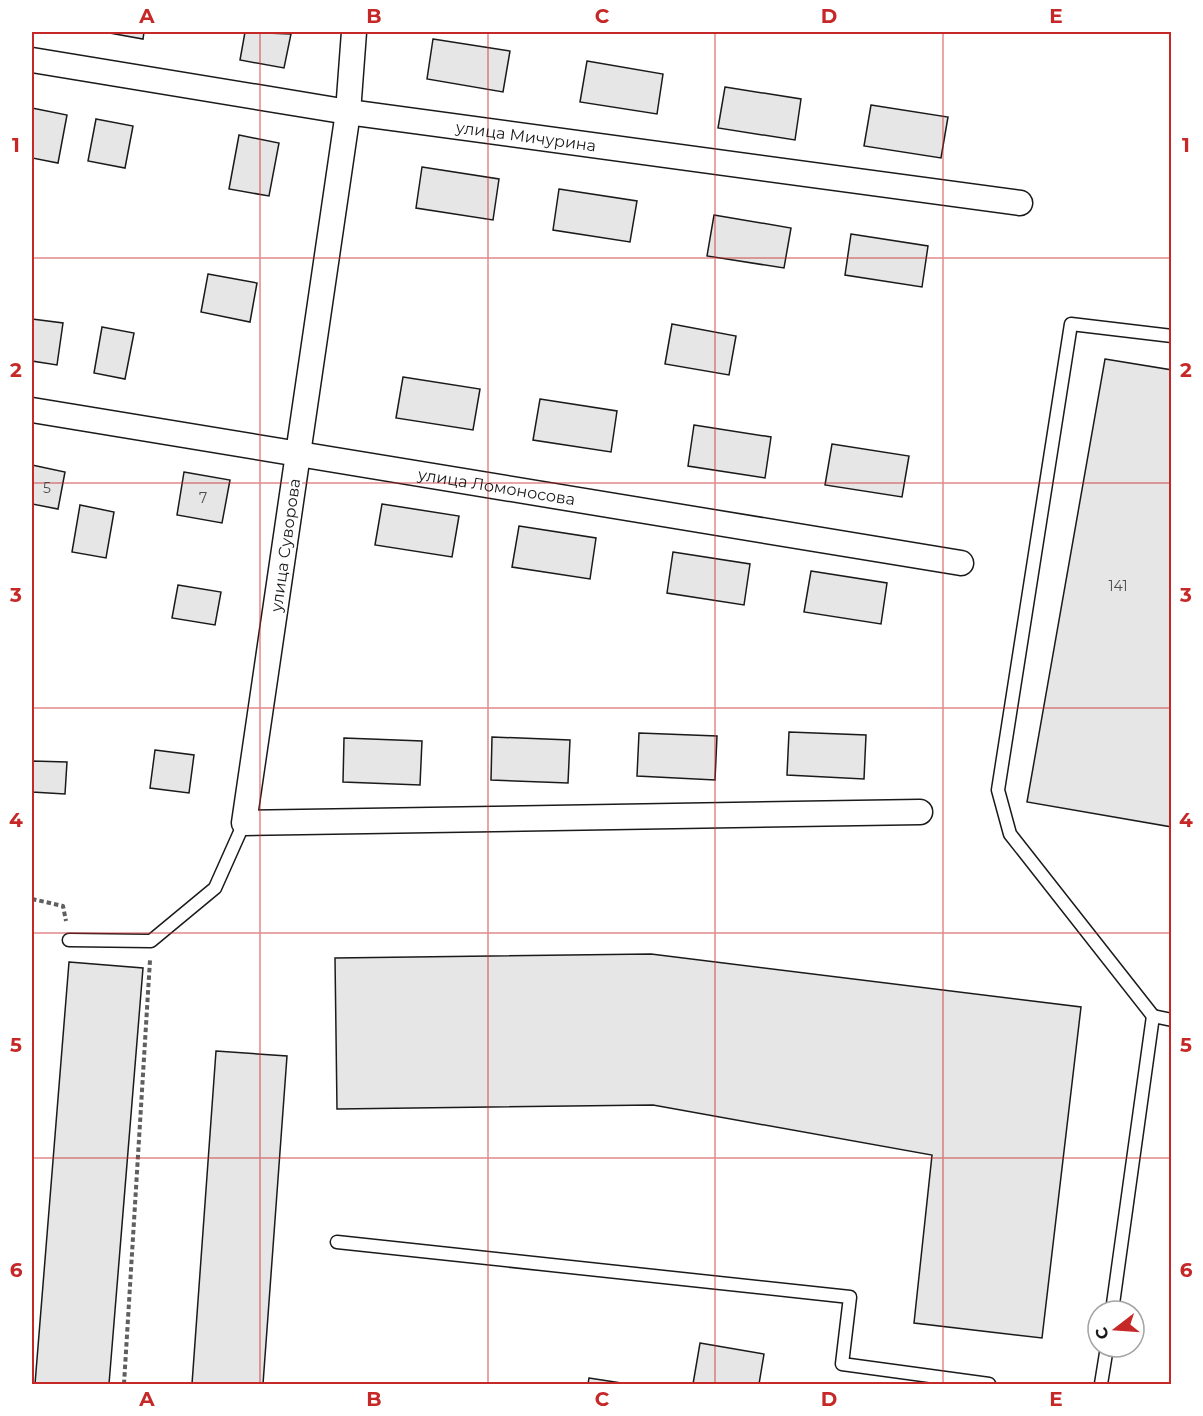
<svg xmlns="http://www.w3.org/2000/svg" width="1203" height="1416" font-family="Montserrat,sans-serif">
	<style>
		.building { fill: #e6e6e6; stroke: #1a1a1a; stroke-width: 1.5 }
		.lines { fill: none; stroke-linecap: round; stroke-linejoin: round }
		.service-casing { stroke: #1a1a1a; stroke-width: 15 }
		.minor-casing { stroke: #1a1a1a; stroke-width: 27 }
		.path { stroke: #5f5f5f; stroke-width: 4; stroke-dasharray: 4.5 3; stroke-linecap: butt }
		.service { stroke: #fff; stroke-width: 12 }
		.minor { stroke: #fff; stroke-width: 24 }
		.grid { fill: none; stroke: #c62828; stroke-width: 1.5; stroke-opacity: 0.55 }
		.labels { text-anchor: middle; stroke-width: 4.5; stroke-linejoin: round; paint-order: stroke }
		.number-label { font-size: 14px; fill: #4d4d4d }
		.street-label { font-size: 16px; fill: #1a1a1a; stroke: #fff }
		.neatline { fill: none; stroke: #c62828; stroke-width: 2 }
		.grid-label { font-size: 20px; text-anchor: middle; font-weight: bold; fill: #c62828 }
	</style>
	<rect width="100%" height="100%" fill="#fff"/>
	<!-- building -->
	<g class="building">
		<path d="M104,32H144L143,39Z"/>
		<path d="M245,32L291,34L284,68L240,60Z"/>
		<path d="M433,39L510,51L503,92L427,79Z"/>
		<path d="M587,61L663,74L657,114L580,102Z"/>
		<path d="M725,87L801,99L795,140L718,128Z"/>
		<path d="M871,105L948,117L941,158L864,146Z"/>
		<path d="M32,108L67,115L58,163L32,158Z"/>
		<path d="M96,119L133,126L125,168L88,161Z"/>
		<path d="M239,135L279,143L269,196L229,189Z"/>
		<path d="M422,167L499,179L493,220L416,208Z"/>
		<path d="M559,189L637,201L630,242L553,230Z"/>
		<path d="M714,215L791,228L784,268L707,256Z"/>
		<path d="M851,234L928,246L922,287L845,275Z"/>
		<path d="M208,274L257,283L250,322L201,312Z"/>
		<path d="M32,319L63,323L57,365L32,361Z"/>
		<path d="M672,324L736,336L729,375L665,364Z"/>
		<path d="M102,327L134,333L125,379L94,373Z"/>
		<path d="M1105,359L1172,370V827L1027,802Z"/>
		<path d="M403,377L480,389L473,430L396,418Z"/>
		<path d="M540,399L617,411L611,452L533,440Z"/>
		<path d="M694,425L771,437L765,478L688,466Z"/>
		<path d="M832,444L909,456L902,497L825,485Z"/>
		<path d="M32,465L65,472L58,509L32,504Z"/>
		<path d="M184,472L230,480L222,523L177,515Z"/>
		<path d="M382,504L459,516L452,557L375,545Z"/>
		<path d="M80,505L114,512L106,558L72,552Z"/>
		<path d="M519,526L596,538L590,579L512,567Z"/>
		<path d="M673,552L750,564L744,605L667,593Z"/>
		<path d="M811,571L887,583L881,624L804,612Z"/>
		<path d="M178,585L221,592L215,625L172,618Z"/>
		<path d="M789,732L866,735L864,779L787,775Z"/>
		<path d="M639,733L717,736L715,780L637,776Z"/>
		<path d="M492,737L570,740L568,783L491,780Z"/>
		<path d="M344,738L422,741L420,785L343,782Z"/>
		<path d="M155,750L194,755L189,793L150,788Z"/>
		<path d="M32,761L67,762L65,794L32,792Z"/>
		<path d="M651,954L1081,1007L1042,1338L914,1323L932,1155L653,1105L337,1109L335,958Z"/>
		<path d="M69,962L143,968L109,1384H35Z"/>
		<path d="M216,1051L287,1056L263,1384H192Z"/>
		<path d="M700,1343L764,1354L759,1384H693Z"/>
		<path d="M589,1378L628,1384H588Z"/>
	</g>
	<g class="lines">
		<defs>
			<g id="service">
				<path d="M69,940L151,941L215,888L244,823"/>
				<path d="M1153,1016L1010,834L998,790L1071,324L1172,336"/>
				<path d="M337,1242L850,1297L842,1364L989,1384"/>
				<path d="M1112,1311L1153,1016L1172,1020"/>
				<path d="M1101,1384L1107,1347"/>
			</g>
			<g id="minor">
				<path d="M354,32L348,112L244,823L920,812"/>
				<path id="s1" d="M32,60L348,112L1020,203"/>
				<path id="s2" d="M32,410L961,563"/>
			</g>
		</defs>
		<!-- service casing -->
		<use href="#service" class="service-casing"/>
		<!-- minor casing -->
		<use href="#minor" class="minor-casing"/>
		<!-- path -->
		<g class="path">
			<path d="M32,899L63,906L66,921"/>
			<path d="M124,1384L150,960"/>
		</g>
		<!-- service -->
		<use href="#service" class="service"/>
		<!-- minor -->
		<use href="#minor" class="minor"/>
	</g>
	<!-- grid -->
	<path class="grid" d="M260,32V1384M488,32V1384M715,32V1384M943,32V1384M32,258H1172M32,483H1172M32,708H1172M32,933H1172M32,1158H1172"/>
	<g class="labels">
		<!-- number labels -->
		<g class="number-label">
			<text x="47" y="493">5</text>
			<text x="203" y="503">7</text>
			<text x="1118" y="591">141</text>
		</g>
		<!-- street labels -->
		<g class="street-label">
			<text dy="6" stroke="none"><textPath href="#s1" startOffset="500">улица Мичурина</textPath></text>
			<text dy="6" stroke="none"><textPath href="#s2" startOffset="471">улица Ломоносова</textPath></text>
			<text transform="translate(285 545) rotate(-82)" y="6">улица Суворова</text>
		</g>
	</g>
	<!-- border -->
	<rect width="1203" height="1416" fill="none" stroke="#ffffff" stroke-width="66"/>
	<!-- north arrow -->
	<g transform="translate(1116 1329) rotate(253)"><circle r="28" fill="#ffffff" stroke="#a3a3a3" stroke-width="1.5"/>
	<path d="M0-4.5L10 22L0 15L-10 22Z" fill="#c62828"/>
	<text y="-9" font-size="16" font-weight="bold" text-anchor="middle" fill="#1a1a1a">С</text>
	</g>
	<rect x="33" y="33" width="1137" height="1350" class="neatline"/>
	<g class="grid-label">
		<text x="147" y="23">A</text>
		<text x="374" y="23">B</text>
		<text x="602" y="23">C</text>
		<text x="829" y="23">D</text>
		<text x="1056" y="23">E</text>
		<text x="16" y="152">1</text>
		<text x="1186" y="152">1</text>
		<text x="16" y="377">2</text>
		<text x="1186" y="377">2</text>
		<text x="16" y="602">3</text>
		<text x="1186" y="602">3</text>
		<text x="16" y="827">4</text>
		<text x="1186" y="827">4</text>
		<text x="16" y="1052">5</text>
		<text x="1186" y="1052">5</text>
		<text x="16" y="1277">6</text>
		<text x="1186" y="1277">6</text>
		<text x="147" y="1406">A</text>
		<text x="374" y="1406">B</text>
		<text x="602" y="1406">C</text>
		<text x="829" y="1406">D</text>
		<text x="1056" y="1406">E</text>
	</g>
</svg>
